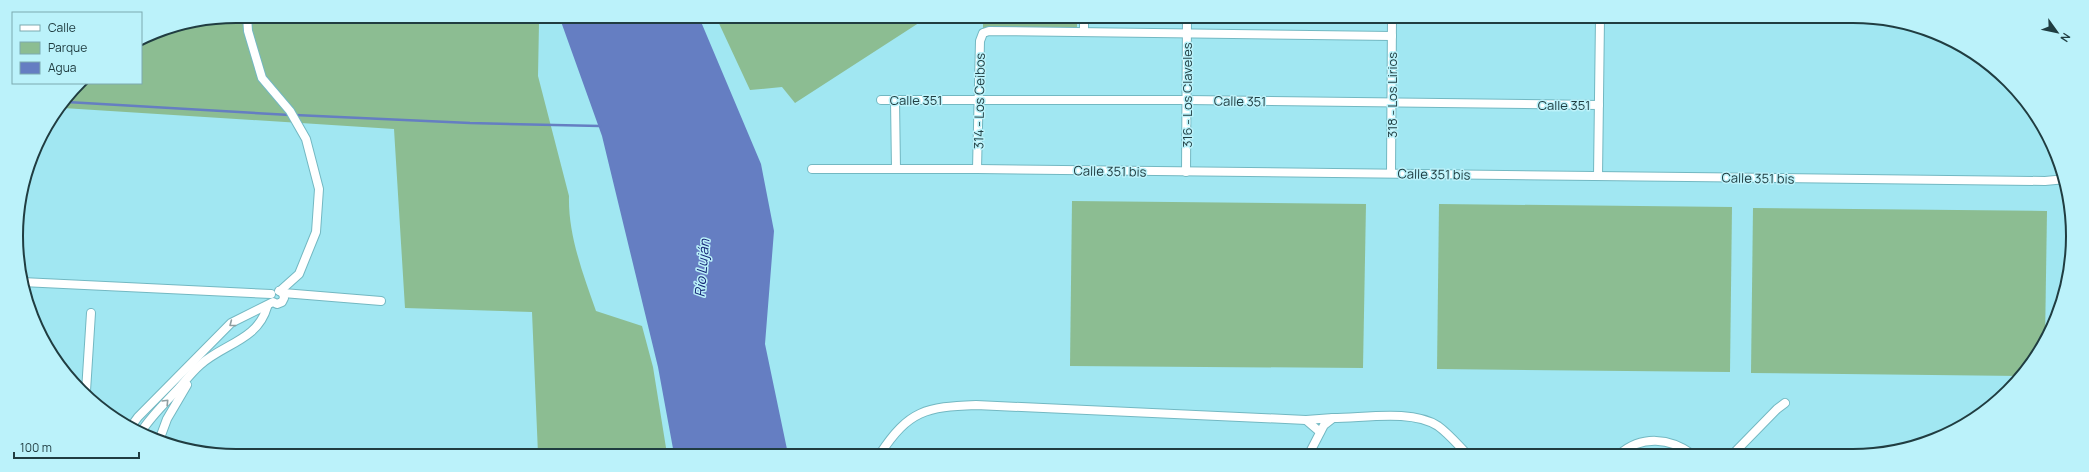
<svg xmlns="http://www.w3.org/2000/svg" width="2089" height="472" font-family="Manrope,sans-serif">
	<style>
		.green { fill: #8cbd92 }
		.water { fill: #657ec2 }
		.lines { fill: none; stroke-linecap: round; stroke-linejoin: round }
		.stream { stroke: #657ec2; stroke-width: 2.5 }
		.street-casing { stroke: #73b8c2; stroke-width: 10 }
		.street { stroke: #fff; stroke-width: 8 }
		.oneway { stroke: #909ea0 }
		.labels { text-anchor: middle; stroke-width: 3; stroke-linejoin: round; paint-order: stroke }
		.street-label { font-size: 13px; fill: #203d41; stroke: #bbf2fa }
		.water-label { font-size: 14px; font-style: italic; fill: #142575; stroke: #bbf2fa }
		.rim { fill: none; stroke: #203d41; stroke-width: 2 }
	</style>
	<rect width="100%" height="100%" fill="#a1e7f2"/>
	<!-- green -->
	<g class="green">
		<path d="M236,16H537L539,23L538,76L569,196C568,235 583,274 596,311L642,326L653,367L667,454H538L532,312L405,308L394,129L63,108L81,83H141V40L152,33Z"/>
		<path d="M716,17H928L795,103L782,87L750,90Z"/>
		<rect x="983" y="17" width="94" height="11"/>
		<path d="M1072,201L1366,204L1363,368L1070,366Z"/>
		<path d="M1439,204L1732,207L1730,372L1437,369Z"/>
		<path d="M1753,208L2047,211L2045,341L2020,376L1751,373Z"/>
	</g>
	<!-- water -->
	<path class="water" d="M559,16L699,17L761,164L774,231L765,344L788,454H674L658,367L602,136Z"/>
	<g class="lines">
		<!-- stream -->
		<g class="stream">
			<path d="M67,102L290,115"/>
			<path d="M295,115L470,123L600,126"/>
		</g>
		<defs>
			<g id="street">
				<path d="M247,16L248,31L262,78L290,111L306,139L319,189L316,232L299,274L280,291"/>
				<path d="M1084,31V17"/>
				<path d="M881,100H1187L1599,105"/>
				<path d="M895,100L896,169"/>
				<path d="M812,169H977L2045,181L2066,179"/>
				<path d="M977,169L980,41L983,33L989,31L1392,36"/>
				<path d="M1186,172L1187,17"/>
				<path d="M1391,173L1392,17"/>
				<path d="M1598,176L1600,18"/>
				<path d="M22,282L271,294"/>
				<path d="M279,291L283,293L381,301"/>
				<path d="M86,391L91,313"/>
				<path d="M1333,418C1364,418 1412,409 1438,426C1449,434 1458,445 1467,454"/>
				<path d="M1306,420L1333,418L1324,425L1309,454"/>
				<path d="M130,428L138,417L231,323L273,302L277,304L282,302L284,298L283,293"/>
				<path d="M141,432C152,415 166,402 179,388C186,380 192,372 200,365C223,344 258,340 267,307"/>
				<path d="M160,438L167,419L187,385"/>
				<path d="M880,454C909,410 926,407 976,405L1306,420L1320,432"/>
				<path d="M1620,454C1642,435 1670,438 1692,454"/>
				<path d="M1733,454L1777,409L1785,403"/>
			</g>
		</defs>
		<!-- street casing -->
		<use href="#street" class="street-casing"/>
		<!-- street -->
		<use href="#street" class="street"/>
	</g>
	<!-- one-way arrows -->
	<defs><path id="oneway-chevron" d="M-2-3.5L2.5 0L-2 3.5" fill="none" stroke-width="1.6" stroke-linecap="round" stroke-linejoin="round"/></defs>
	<g class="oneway">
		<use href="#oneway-chevron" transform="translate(232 324) rotate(142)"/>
		<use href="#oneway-chevron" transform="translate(166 402) rotate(-46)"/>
	</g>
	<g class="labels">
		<!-- street labels -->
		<g class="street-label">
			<text transform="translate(1187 95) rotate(-90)" y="5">316 - Los Claveles</text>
			<text transform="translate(1392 95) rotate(-90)" y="5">318 - Los Lirios</text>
			<text x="916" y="105">Calle 351</text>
			<text transform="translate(979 101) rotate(-89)" y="5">314 - Los Ceibos</text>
			<text transform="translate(1240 101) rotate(1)" y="5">Calle 351</text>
			<text x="1564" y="110">Calle 351</text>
			<text transform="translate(1110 171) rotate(1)" y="5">Calle 351 bis</text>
			<text transform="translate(1434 174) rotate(1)" y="5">Calle 351 bis</text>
			<text transform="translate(1758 178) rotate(1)" y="5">Calle 351 bis</text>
		</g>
		<!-- water labels -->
		<g class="water-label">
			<text transform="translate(702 268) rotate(-85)" y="5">Río Luján</text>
		</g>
	</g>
	<!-- crop -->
	<path d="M0 0H2089V472H0ZM236 23H1853A213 213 0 0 1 2066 236V236A213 213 0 0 1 1853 449H236A213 213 0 0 1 23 236V236A213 213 0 0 1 236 23Z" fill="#bbf2fa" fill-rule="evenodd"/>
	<path class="rim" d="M236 23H1853A213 213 0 0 1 2066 236V236A213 213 0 0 1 1853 449H236A213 213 0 0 1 23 236V236A213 213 0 0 1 236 23Z"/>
	<!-- legend -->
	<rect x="12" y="12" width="130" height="72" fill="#bbf2fa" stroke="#7daab0"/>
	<rect x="20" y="25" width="20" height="6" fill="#ffffff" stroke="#7daab0"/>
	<text x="48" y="32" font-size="12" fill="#203d41">Calle</text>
	<rect x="20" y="42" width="20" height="12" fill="#8cbd92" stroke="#7daab0"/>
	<text x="48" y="52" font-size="12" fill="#203d41">Parque</text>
	<rect x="20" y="62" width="20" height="12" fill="#657ec2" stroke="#7daab0"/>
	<text x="48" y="72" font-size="12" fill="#203d41">Agua</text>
	<!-- north arrow -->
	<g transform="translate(2057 32) rotate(123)" stroke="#bbf2fa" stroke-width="3" paint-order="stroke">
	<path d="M0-3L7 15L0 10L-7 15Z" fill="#203d41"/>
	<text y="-6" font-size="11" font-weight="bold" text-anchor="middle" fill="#203d41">N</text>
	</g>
	<!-- scale -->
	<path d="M14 452v6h125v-6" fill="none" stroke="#203d41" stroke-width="2"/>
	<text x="20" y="452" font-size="12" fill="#203d41" stroke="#bbf2fa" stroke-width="3" paint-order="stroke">100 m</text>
</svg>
